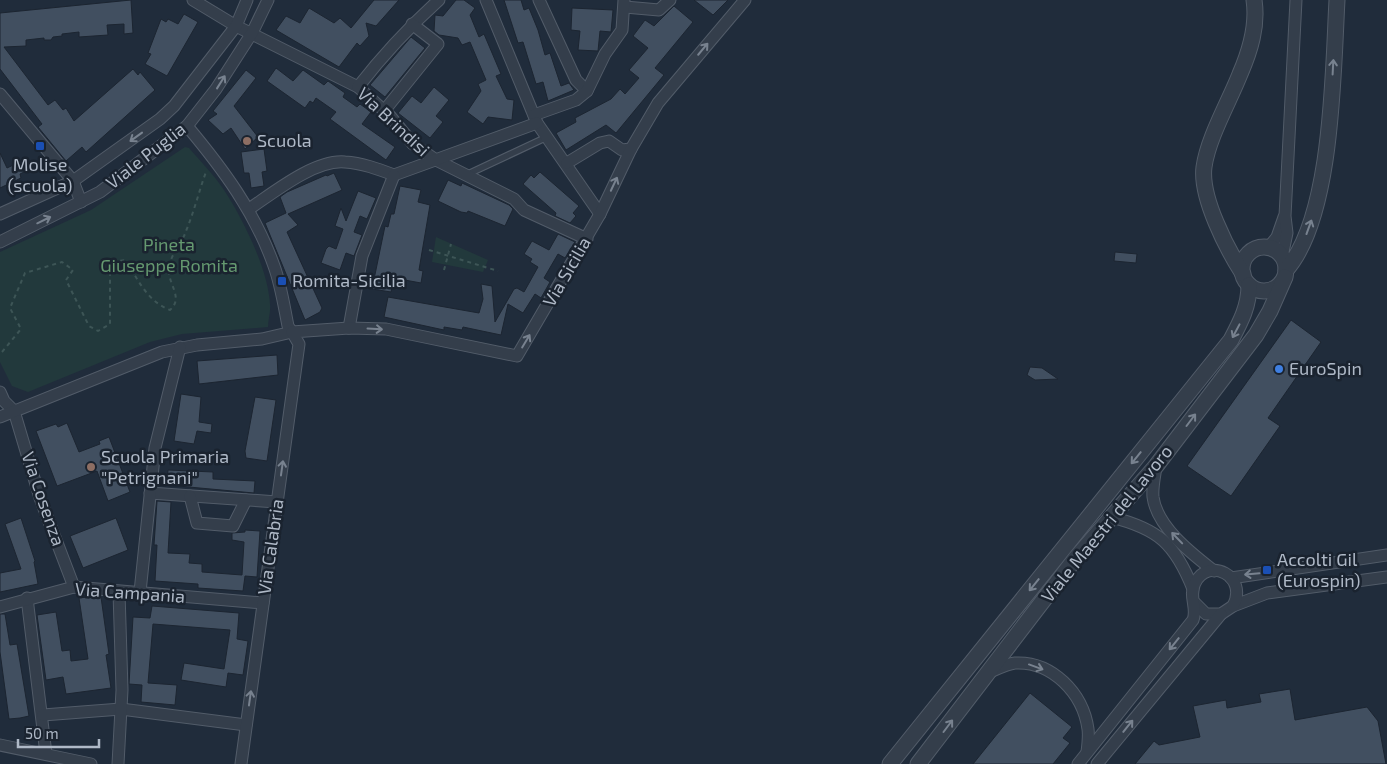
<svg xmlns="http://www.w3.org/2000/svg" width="1387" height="764" font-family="'Exo 2',sans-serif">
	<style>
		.green { fill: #22393c }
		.building { fill: #414f60; stroke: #1c2531 }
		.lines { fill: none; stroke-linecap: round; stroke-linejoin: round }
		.service-casing { stroke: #525c69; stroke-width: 8 }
		.minor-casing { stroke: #525c69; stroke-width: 13 }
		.tertiary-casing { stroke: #525c69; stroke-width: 17 }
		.path { stroke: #3d5556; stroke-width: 2; stroke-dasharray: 4 4; stroke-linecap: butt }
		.service { stroke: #343e4b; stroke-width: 5.5 }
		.minor { stroke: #343e4b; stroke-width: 11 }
		.tertiary { stroke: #343e4b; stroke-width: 15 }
		.oneway { stroke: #78828f }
		.education-dot { fill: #8d6e63; stroke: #1a232f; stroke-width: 2 }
		.transit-dot { fill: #1a4fb4; stroke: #1a232f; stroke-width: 2 }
		.shop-dot { fill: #3f7fe0; stroke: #1a232f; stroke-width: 2 }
		.labels { text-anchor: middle; stroke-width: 5; stroke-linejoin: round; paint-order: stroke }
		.street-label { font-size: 18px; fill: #afb9c7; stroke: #1a232f }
		.poi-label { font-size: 18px; fill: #afb9c7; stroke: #1a232f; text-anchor: start }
		.park-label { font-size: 18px; fill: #659970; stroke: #1a232f }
	</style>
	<rect width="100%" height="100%" fill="#202c3b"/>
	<!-- green -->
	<g class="green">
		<path d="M185,147L189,148C201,162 214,175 224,190C243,219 268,269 270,304C271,311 268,320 268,327L182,334L150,342L28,392L12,386L0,362V252L91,210Z"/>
		<path d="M436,237L488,260L483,272L432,262Z"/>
	</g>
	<!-- building -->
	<g class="building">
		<path d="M131,0L133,33L124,34V24L107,25L108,35L79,37V32L62,34V36L53,37L51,40H44V38L26,40V46L4,47L48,105L55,100L63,110L66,108L74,121L133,69L138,75L140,72L155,90L86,152L82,147L66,161L38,127L42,124L0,69V13Z"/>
		<path d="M374,0H399L376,26L366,23L369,36L360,46L357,43L339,67L276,30L286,16L300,23L309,8L334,23L340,18L351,28Z"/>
		<path d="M456,0H464L475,8L470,15L479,37L484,34L501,74L496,76L507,99L514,100L512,120L488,117L483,124L467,112L481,91L478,84L486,80L470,42L462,45L458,38L439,35L434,31L435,15L443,16Z"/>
		<path d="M504,0H521L524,10L529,8L538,30L545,55L550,53L561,86L569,83L574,90L548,101L543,82L536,84L523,42L518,43Z"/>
		<path d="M694,0H728L713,15Z"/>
		<path d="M674,6L693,22L655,68L664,75L616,133L606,125L566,150L556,133L576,122L575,118L611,99L620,89L625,94L639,78L629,70L648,48L633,36L645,20L654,26Z"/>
		<path d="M572,8L613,10L611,32L600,31L598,51L578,50L580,31L571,30Z"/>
		<path d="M184,14L198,22L167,76L145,64L151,54L148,53L161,19L166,22L168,19L178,24Z"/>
		<path d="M411,37L425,48L385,97L370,85Z"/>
		<path d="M276,68L293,81L303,70L324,85L328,81L345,93L343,97L357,107L360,104L371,112L362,124L395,147L386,160L330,119L336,112L316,98L313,103L310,101L305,108L267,81Z"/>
		<path d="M246,70L256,78L234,106L258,137L245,149L231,128L223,134L208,120L217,114L213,111Z"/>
		<path d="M434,87L449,100L436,116L443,122L430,138L398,113L412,96L421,103Z"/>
		<path d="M264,149L267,171L262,172L264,186L251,188L249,173H244L241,152Z"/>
		<path d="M0,153L7,168L26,159L30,169L20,174L21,178L0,188Z"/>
		<path d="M540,172L579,206L573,213L576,216L570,223L555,216L556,213L523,184L531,175L534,178Z"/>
		<path d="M334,173L342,190L288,214L298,225L287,232L322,308L320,312L305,320L265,223L286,213L280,197L287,192L326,175L327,176Z"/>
		<path d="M448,180L461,186L462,183L509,205L513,209L505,226L468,211L467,213L461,212L438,201Z"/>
		<path d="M400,186L421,190L418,202L430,205L419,270L423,271L421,283L394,278L391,292L372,289L385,226L388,227L391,214H394Z"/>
		<path d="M358,191L376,198L367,219L360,216L354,232L362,235L354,256L346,253L340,270L321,263L326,249L329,246L336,249L343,229L335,226L341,208L346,221Z"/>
		<path d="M558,234L575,242L565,258L558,254L544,278L550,282L541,298L535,294L523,313L508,304L501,335L463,327L462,330L444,327V330L384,317L388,297L479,313L483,299L481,284L492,286L495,322L514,289L517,288L524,292L538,267L530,262L532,259L524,254L532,241L549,250Z"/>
		<path d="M1115,252L1137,254L1136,263L1114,261Z"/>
		<path d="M1291,320L1321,342L1268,418L1280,426L1231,496L1187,466Z"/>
		<path d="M277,355L278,375L199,384L197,361Z"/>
		<path d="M1030,367L1042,368L1058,379L1035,380L1027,375Z"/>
		<path d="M181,394L201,397L199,422L212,424L211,433L197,431L194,444L174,441Z"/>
		<path d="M255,397L276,400L267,461L246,458L245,451Z"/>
		<path d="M67,423L79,452L100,444L99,441L109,437L130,492L108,501L97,471L57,486L36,431L56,424L58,427Z"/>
		<path d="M168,470L213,472V479L255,481L254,493L167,485Z"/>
		<path d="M157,501L171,502L168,553L190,554L189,563L202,564V572L242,575L244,542L232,540V533L245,532V530L260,531L257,577L245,576L243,591L198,588V584L155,581L157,545H154Z"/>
		<path d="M21,518L35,561L34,562L38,584L0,592V573L21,569L5,524Z"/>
		<path d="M116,518L128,550L83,568L70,536Z"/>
		<path d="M95,596L101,597L109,654L106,655L111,688L66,694L63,677L46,680L37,615L56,612L62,651L70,650L71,661L88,659L79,598Z"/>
		<path d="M152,606L239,613L237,639L248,641L243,675L228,673L226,687L181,680L184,663L224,669L230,630L153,624L148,683L177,685L175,705L141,702L142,685L129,684L133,617L150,618Z"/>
		<path d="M0,614H5L10,645L17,644L29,716L20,718L9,719L0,652Z"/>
		<path d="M1290,689L1295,720L1367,707L1378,721L1386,764H1135L1154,741L1159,745L1200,737L1193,706L1226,700L1227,708L1261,702L1259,694Z"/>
		<path d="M1030,693L1072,727L1063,738L1070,743L1053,764H973Z"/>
	</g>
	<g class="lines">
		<defs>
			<path id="service" d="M466,175L547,137"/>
			<g id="minor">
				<path d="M193,0L236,26L358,87L390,116L413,144L436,160L514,199L524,210L587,239"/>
				<path d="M486,0L537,123L600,214"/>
				<path d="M539,0L576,80L587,91"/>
				<path d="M625,7L659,10L670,0"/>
				<path d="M358,87C383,55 409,27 439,0"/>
				<path d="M0,94L73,181L81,202"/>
				<path d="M384,111L438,44L412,24"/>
				<path d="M534,115L576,100L587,91L605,54L622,30L624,0"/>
				<path d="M567,163L600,143L609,141L622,150L631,149"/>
				<path d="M249,209C273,193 315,159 345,162C362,163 378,169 394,175L537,123"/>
				<path d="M0,214L73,181L160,119L174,106L236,26L247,0"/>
				<path d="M0,242L100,192L187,126L216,89L252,33L268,0"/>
				<path d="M1268,248L1277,237L1284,217"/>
				<path d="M1282,257L1287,233L1285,216L1296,0"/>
				<path d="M349,328L362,256L394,175"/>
				<path d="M0,392L4,401L14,411L40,498L74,587"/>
				<path d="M0,417L162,352L197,345L262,339L292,332L288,326C284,306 281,285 274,266C255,212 223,169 187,126"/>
				<path d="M1156,466C1155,476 1152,487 1153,497C1157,527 1191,553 1214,571"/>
				<path d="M150,493L277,502"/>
				<path d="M190,496L197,523L233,526L246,500"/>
				<path d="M1111,517C1159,529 1175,544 1193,589"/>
				<path d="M1231,578L1387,555"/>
				<path d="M140,592L155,448L180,347"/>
				<path d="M27,598L46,754"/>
				<path d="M1195,603L1206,614H1221L1233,606L1267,593L1387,577"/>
				<path d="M0,607L74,587L263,603"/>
				<path d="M990,672C997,669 1007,664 1015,663C1052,661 1083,693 1088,729C1089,736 1088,744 1087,752"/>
				<path d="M43,715L121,709L246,725"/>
				<path d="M0,745L91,764"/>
				<path d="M118,764L122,690L119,592"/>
				<path d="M241,764L299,344L292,332L349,328L386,329L517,356L600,214L631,149L658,103L745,0"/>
				<path d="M1078,764L1193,620C1198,608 1188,596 1195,583C1208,556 1249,576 1233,606"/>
				<path d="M1097,764L1221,614"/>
			</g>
			<g id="tertiary">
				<circle cx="1264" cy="269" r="22"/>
				<path d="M1286,270C1333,217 1333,70 1337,0"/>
				<path d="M1243,274C1227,249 1200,197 1204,167C1208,138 1229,102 1240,74C1250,51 1258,26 1254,0"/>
				<path d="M890,764L1231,340C1241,321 1249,306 1249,285"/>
				<path d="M918,764L1075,559L1156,466L1256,335L1270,311L1285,277"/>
			</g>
		</defs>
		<!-- service casing -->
		<use href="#service" class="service-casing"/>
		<!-- minor casing -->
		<use href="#minor" class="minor-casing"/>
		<!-- tertiary casing -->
		<use href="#tertiary" class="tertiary-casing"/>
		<!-- path -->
		<g class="path">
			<path d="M429,250L498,271"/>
			<path d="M444,270L451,244"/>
			<path d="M2,352L21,329L10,308L25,273L62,262L73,270L66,280L89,326L98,331L110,324V262L126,260C137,279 148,302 170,310C184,298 168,284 169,270C169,255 182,244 186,231C194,212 199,191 206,172"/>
		</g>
		<!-- service -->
		<use href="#service" class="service"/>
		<!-- minor -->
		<use href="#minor" class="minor"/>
		<!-- tertiary -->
		<use href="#tertiary" class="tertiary"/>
	</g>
	<!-- one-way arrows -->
	<defs><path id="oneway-shaft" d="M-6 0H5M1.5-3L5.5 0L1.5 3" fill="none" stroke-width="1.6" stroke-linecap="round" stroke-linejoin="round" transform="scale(1.25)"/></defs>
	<g class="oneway">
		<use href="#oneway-shaft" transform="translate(703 49) rotate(-50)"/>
		<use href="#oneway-shaft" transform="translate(1333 67) rotate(-87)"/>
		<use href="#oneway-shaft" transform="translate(221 82) rotate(-58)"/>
		<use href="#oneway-shaft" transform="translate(136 137) rotate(144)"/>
		<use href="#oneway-shaft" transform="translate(614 184) rotate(-65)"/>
		<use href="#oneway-shaft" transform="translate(44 220) rotate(-26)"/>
		<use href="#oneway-shaft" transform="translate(1309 227) rotate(-70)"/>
		<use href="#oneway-shaft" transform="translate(375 329) rotate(3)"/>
		<use href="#oneway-shaft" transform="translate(1236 331) rotate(118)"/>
		<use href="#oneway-shaft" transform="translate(526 341) rotate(-59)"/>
		<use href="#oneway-shaft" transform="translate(1191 420) rotate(-53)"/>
		<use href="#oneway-shaft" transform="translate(1136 458) rotate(129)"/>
		<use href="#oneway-shaft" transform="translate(282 468) rotate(-82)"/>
		<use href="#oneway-shaft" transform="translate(1177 538) rotate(-134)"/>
		<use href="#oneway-shaft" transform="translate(1252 574) rotate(175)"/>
		<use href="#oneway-shaft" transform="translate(1034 585) rotate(129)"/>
		<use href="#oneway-shaft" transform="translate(1174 644) rotate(129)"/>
		<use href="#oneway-shaft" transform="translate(1036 667) rotate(20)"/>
		<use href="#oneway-shaft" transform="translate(250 698) rotate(-82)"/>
		<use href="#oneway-shaft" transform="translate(948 726) rotate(-53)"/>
		<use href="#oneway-shaft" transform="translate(1128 726) rotate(-51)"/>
	</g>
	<!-- markers -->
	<g class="education-dot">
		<circle cx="247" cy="141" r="5"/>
		<circle cx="91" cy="467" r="5"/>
	</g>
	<g class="transit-dot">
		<rect x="35" y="141" width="10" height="10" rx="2.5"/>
		<rect x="277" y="276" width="10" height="10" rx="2.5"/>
		<rect x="1262" y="565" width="10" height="10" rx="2.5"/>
	</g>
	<circle class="shop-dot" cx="1279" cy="369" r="5"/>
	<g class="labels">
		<!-- street labels -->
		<g class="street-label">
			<text transform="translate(393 122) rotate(43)" y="6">Via Brindisi</text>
			<text transform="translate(146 156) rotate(-38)" y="6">Viale Puglia</text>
			<text transform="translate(567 272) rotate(-60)" y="6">Via Sicilia</text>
			<text transform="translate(43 499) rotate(71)" y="6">Via Cosenza</text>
			<text transform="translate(1107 524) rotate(-51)" y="6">Viale Maestri del Lavoro</text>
			<text transform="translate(271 547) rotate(-82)" y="6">Via Calabria</text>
			<text transform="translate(130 593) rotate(4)" y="6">Via Campania</text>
		</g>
		<!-- poi labels -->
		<g class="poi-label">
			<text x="257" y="147">Scuola</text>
			<text x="40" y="171" text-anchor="middle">Molise<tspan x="40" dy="21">(scuola)</tspan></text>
			<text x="292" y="287">Romita-Sicilia</text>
			<text x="1289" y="375">EuroSpin</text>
			<text x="101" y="463">Scuola Primaria<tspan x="101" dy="21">"Petrignani"</tspan></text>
			<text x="1277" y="566">Accolti Gil<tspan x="1277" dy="21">(Eurospin)</tspan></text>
		</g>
		<!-- park labels -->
		<g class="park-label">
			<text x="169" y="251">Pineta<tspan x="169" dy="21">Giuseppe Romita</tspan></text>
		</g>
	</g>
	<!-- scale -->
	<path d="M18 739v8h81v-8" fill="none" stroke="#afb9c7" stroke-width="2.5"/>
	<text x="25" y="739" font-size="15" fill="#afb9c7" stroke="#1a232f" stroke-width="4" paint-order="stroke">50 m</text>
</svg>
